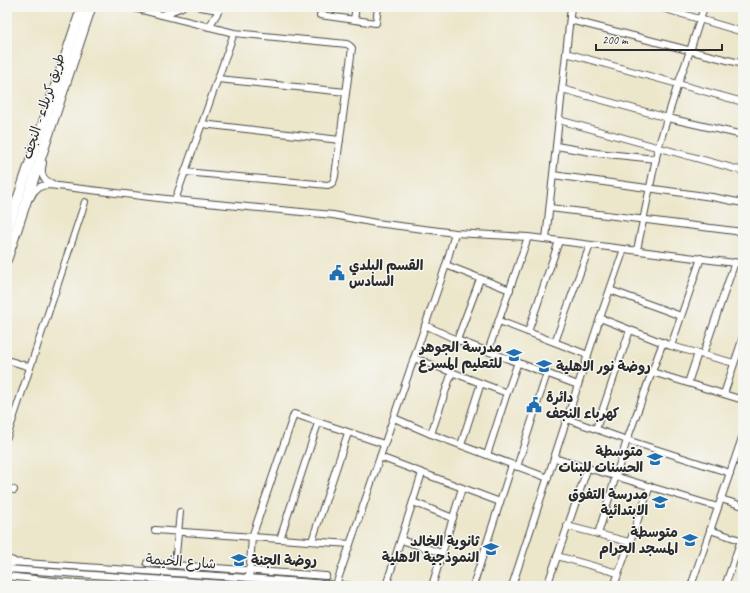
<svg xmlns="http://www.w3.org/2000/svg" width="750" height="593" font-family="Caveat,'Playpen Sans Arabic',sans-serif">
	<style>
		.lines { fill: none; stroke-linecap: round; stroke-linejoin: round }
		.minor-casing { stroke: #484743; stroke-width: 8 }
		.highway-casing { stroke: #484743; stroke-width: 11 }
		.minor { stroke: #fff; stroke-width: 6 }
		.highway { stroke: #fff; stroke-width: 9 }
		.labels { text-anchor: middle; stroke-width: 3; stroke-linejoin: round; paint-order: stroke }
		.street-label { font-size: 14px; fill: #2b2b2b; stroke: #f6f6f2 }
		.poi-label { font-size: 14px; font-weight: bold; fill: #2b2b2b; stroke: #f6f6f2; text-anchor: end }
	</style>
	<rect width="100%" height="100%" fill="#f6f6f2"/>
	<filter id="ink" filterUnits="userSpaceOnUse"><feTurbulence type="fractalNoise" baseFrequency=".025" numOctaves="2"/><feDisplacementMap in="SourceGraphic" scale="8" xChannelSelector="R" yChannelSelector="G"/><feConvolveMatrix kernelMatrix="1 2 1 2 8 2 1 2 1" color-interpolation-filters="sRGB"/></filter>
	<filter id="wash" filterUnits="userSpaceOnUse"><feTurbulence type="fractalNoise" baseFrequency=".012" numOctaves="4" result="noise"/><feDisplacementMap in="SourceGraphic" scale="16" xChannelSelector="R" yChannelSelector="G"/><feGaussianBlur stdDeviation="0.9" result="paint"/><feColorMatrix in="noise" values="0 0 0 0 0 0 0 0 0 0 0 0 0 0 0 0 0 1.4 0 .05"/><feComposite in="paint" operator="in"/></filter>
	<g filter="url(#wash)">
		<rect width="100%" height="100%" fill="#ece6ca"/>
	</g>
	<g filter="url(#ink)">
		<g class="lines">
			<defs>
				<g id="minor">
					<path d="M130,7L234,33L347,44L350,46L352,48L335,176C334,181 333,184 328,185L185,172"/>
					<path d="M200,7L219,10"/>
					<path d="M659,7L743,32"/>
					<path d="M162,15L182,7"/>
					<path d="M320,15L376,23L378,7"/>
					<path d="M354,19L356,7"/>
					<path d="M570,20L743,64"/>
					<path d="M209,27L221,7"/>
					<path d="M566,53L743,102"/>
					<path d="M218,79L346,92"/>
					<path d="M562,89L668,118L743,135"/>
					<path d="M559,120L743,171"/>
					<path d="M202,124L340,140"/>
					<path d="M556,146L597,153L656,159"/>
					<path d="M43,163C40,175 42,179 53,184"/>
					<path d="M553,175L712,197L743,203"/>
					<path d="M31,197C34,189 40,185 49,185L175,200L333,215L376,223L455,233L528,237L743,264"/>
					<path d="M175,200L234,33"/>
					<path d="M550,208L743,232"/>
					<path d="M546,239L571,7"/>
					<path d="M637,250L658,148L678,84L690,51L704,7"/>
					<path d="M446,265L510,290"/>
					<path d="M610,290L681,316"/>
					<path d="M600,318L671,346L734,363"/>
					<path d="M499,321L588,355"/>
					<path d="M425,325L457,340L578,385"/>
					<path d="M528,332L559,241"/>
					<path d="M457,340L480,279"/>
					<path d="M555,342L590,245"/>
					<path d="M671,346L701,258"/>
					<path d="M488,351L528,237"/>
					<path d="M703,355L735,262"/>
					<path d="M414,358L507,393"/>
					<path d="M7,360L30,367"/>
					<path d="M652,372L743,400"/>
					<path d="M688,383L698,353"/>
					<path d="M724,394L743,337"/>
					<path d="M394,418L431,434L548,478"/>
					<path d="M567,419L627,440L730,473"/>
					<path d="M596,429L630,330"/>
					<path d="M431,434L452,372"/>
					<path d="M7,437L85,202"/>
					<path d="M461,445L481,383"/>
					<path d="M487,455L507,393L518,362"/>
					<path d="M380,457L500,502"/>
					<path d="M554,458L718,507"/>
					<path d="M517,467L547,373"/>
					<path d="M7,488L14,490"/>
					<path d="M721,499L743,506"/>
					<path d="M413,502L453,518"/>
					<path d="M567,526L629,542"/>
					<path d="M155,530L350,544"/>
					<path d="M710,530L743,541"/>
					<path d="M598,534L627,440L663,342"/>
					<path d="M280,539L318,423"/>
					<path d="M401,540L442,553"/>
					<path d="M312,541L348,433"/>
					<path d="M557,556L618,573"/>
					<path d="M10,562L249,578L353,586"/>
					<path d="M147,563L326,576"/>
					<path d="M175,565L180,512"/>
					<path d="M7,569L254,586"/>
					<path d="M7,576L62,582L125,586"/>
					<path d="M249,578L252,537L294,414L384,444"/>
					<path d="M336,585L446,265L455,233"/>
					<path d="M386,586L422,473"/>
					<path d="M432,586L462,488"/>
					<path d="M473,586L512,465"/>
					<path d="M512,586L600,318L624,249"/>
					<path d="M547,586L588,467"/>
					<path d="M614,586L650,486"/>
					<path d="M691,586L743,435"/>
					<path d="M725,586L741,540"/>
				</g>
				<g id="highway">
					<path d="M7,231L82,7"/>
					<path d="M7,259L91,7"/>
					<path d="M7,561L12,562"/>
				</g>
			</defs>
			<!-- minor casing -->
			<use href="#minor" class="minor-casing"/>
			<!-- highway casing -->
			<use href="#highway" class="highway-casing"/>
			<!-- minor -->
			<use href="#minor" class="minor"/>
			<!-- highway -->
			<use href="#highway" class="highway"/>
		</g>
	</g>
	<!-- icons -->
	<defs>
		<symbol id="civic-bare" viewBox="-9 -9 18 18"><path d="M-.6-6.5H3V-4.5H.6V-3L4-1V1h2V6H-6V1h2V-1L-.6-3ZM-1.2 2.5V6h2.4V2.5Z" fill="#1f6fb2" stroke="#f6f6f2" stroke-width="2.5" paint-order="stroke"/></symbol>
		<symbol id="school-bare" viewBox="-9 -9 18 18"><path d="M0-5L7-2L0 1L-7-2ZM-4 1L0 2.5L4 1V4Q0 6-4 4Z" fill="#1f6fb2" stroke="#f6f6f2" stroke-width="2.5" paint-order="stroke"/></symbol>
	</defs>
	<g fill-rule="evenodd">
		<use href="#civic-bare" x="326" y="262" width="22" height="22"/>
		<use href="#school-bare" x="503" y="344" width="22" height="22"/>
		<use href="#school-bare" x="533" y="355" width="22" height="22"/>
		<use href="#civic-bare" x="523" y="394" width="22" height="22"/>
		<use href="#school-bare" x="644" y="448" width="22" height="22"/>
		<use href="#school-bare" x="649" y="491" width="22" height="22"/>
		<use href="#school-bare" x="679" y="529" width="22" height="22"/>
		<use href="#school-bare" x="480" y="538" width="22" height="22"/>
		<use href="#school-bare" x="228" y="549" width="22" height="22"/>
	</g>
	<g class="labels">
		<!-- street labels -->
		<g class="street-label">
			<text transform="translate(43 106) rotate(-72)" y="5">طريق کربلاء - النجف</text>
			<text transform="translate(181 561) rotate(4)" y="5">شارع الخيمة</text>
		</g>
		<!-- poi labels -->
		<g class="poi-label">
			<text x="349" y="270" text-anchor="start">القسم البلدي<tspan x="349" dy="16">السادس</tspan></text>
			<text x="502" y="352">مدرسة الجوهر<tspan x="502" dy="16">للتعليم المسرع</tspan></text>
			<text x="556" y="371" text-anchor="start">روضة نور الاهلية</text>
			<text x="546" y="402" text-anchor="start">دائرة<tspan x="546" dy="16">كهرباء النجف</tspan></text>
			<text x="643" y="456">متوسطة<tspan x="643" dy="16">الحسنات للبنات</tspan></text>
			<text x="648" y="499">مدرسة التفوق<tspan x="648" dy="16">الابتدائية</tspan></text>
			<text x="678" y="537">متوسطة<tspan x="678" dy="16">المسجد الحرام</tspan></text>
			<text x="479" y="546">ثانوية الخالد<tspan x="479" dy="16">النموذجية الاهلية</tspan></text>
			<text x="251" y="565" text-anchor="start">روضة الجنة</text>
		</g>
	</g>
	<!-- margin -->
	<rect width="750" height="593" fill="none" stroke="#f6f6f2" stroke-width="24"/>
	<!-- scale -->
	<path d="M596 44v6h126v-6" fill="none" stroke="#2b2b2b" stroke-width="2"/>
	<text x="602" y="44" font-size="12" fill="#2b2b2b" stroke="#f6f6f2" stroke-width="3" paint-order="stroke">200 m</text>
</svg>
